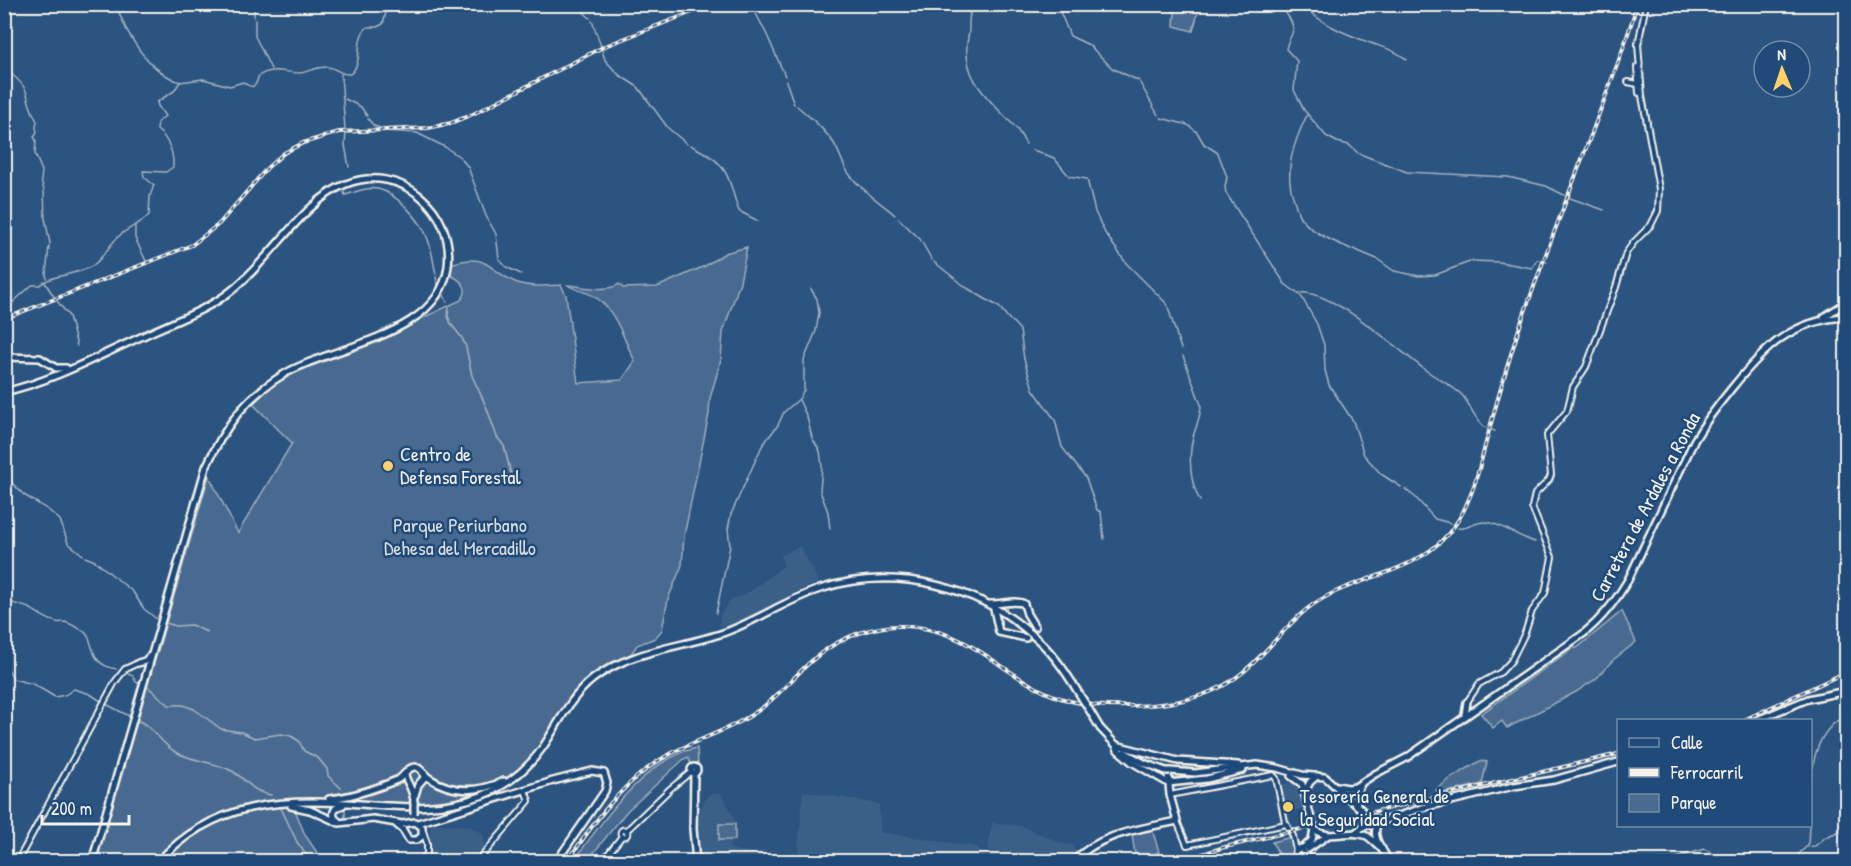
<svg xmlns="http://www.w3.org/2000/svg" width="1851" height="866" font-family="'Patrick Hand',sans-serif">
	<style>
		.built { fill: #3b6088 }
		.green { fill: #496b90; stroke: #9eaebc; stroke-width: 1.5 }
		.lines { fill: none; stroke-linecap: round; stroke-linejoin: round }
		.stream { stroke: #a7b4c0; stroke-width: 1.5 }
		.minor-casing { stroke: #f4f1e8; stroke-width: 8 }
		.major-casing { stroke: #f4f1e8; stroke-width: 10 }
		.minor { stroke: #1f4a7a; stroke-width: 4 }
		.major { stroke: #1f4a7a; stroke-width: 5 }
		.rail-casing { stroke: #f4f1e8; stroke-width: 4 }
		.rail { stroke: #1f4a7a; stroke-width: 1.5; stroke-dasharray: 4.5; stroke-linecap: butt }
		.major-bridge-casing { stroke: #f4f1e8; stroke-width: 10; stroke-linecap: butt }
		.major-bridge { stroke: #1f4a7a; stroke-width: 5 }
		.poi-dot { fill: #ffd166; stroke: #1f4a7a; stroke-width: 2 }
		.labels { text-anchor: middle; stroke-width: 5; stroke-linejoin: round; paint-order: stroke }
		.poi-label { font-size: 20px; fill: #f4f1e8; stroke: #1f4a7a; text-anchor: start }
		.street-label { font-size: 20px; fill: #f4f1e8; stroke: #1f4a7a }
		.park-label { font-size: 20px; fill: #dadddb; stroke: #1f4a7a }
	</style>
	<rect width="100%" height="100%" fill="#2c5481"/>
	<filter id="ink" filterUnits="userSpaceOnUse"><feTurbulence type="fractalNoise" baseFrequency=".0167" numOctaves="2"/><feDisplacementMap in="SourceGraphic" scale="12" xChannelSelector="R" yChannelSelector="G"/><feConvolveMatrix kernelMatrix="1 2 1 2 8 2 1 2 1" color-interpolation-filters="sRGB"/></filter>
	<g filter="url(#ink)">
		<!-- built -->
		<g class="built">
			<path d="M800,546L819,582L796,592L741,621L723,626L719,625L720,615L731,600L745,595L784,566L780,556Z"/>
			<path d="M1295,782L1299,783L1306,808L1293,811L1291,802L1284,803L1280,785Z"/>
			<path d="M803,791L879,804L880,832L977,847L987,858H989V838L993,821L995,824L1022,826L1063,844L1073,845L1077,857L1083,858L1085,856H1095L1099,861L797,862Z"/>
			<path d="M721,793L736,822L735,842L730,843V849L794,861H701L696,837L698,813L708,795Z"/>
			<path d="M431,824L470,826L473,829L479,831L484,836V847L479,853H467L459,861L429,862Z"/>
		</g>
		<!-- green -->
		<g class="green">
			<path d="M1170,5H1200L1193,31L1174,26L1175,11H1172Z"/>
			<path d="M747,247L740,282L723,332L721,360L710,398L709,414L684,536L682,565L668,599L662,630L655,638L637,645L631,654L608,666L587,682L545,741L521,769L499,784L486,791L455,801L411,805L292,802L305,835L323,861L96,862L209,476L238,533L292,443L253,404L273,385L303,367L404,327L461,300C471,288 461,280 450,275L451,264C487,252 487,269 515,282C529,288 546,286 561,285L566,295L578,383L622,380L635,361C624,341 617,313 598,299C589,291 577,292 568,285C582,286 607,293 619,284L623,288L657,287L705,266L725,253Z"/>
			<path d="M1622,611L1636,642L1613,660L1597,678L1576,692L1507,728L1502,721L1493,728L1481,714L1573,648H1577Z"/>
			<path d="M697,748L698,765L691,764L688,757L684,759L627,811L587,861H574C601,822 647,757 697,748Z"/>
			<path d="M1480,761L1487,762L1482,784L1438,794L1436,790L1451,778Z"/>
			<rect x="719" y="824" width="16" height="16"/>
			<path d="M1152,829L1159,852L1141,861H1136L1132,835Z"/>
			<path d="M1292,837L1293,851L1290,861H1283L1272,842Z"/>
		</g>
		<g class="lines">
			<!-- stream -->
			<g class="stream">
				<path d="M116,4C126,35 148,71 180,82"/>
				<path d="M254,4V18"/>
				<path d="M455,4L463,8L471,4"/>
				<path d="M575,4L590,18"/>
				<path d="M751,4L767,35L785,76"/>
				<path d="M964,4L970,14C968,22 970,29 968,37C960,80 991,100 1016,128C1020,133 1023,139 1026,144"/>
				<path d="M1057,4L1070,36L1089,45L1112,68L1139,81"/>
				<path d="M1279,4C1284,10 1294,22 1293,30C1292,37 1287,41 1286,49L1297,61L1294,90L1304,110L1326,136L1337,142L1349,145L1358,153"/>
				<path d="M1301,4C1320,23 1343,33 1368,42C1381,47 1396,50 1407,60"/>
				<path d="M255,20V36L271,69"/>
				<path d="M592,21L601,46"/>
				<path d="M602,50L605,60L619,75L638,87L668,128L687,144"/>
				<path d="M4,68C12,74 25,84 27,94C29,104 32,112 37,121L36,127L37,133L34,137L36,140L35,154L42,171L41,180L44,190L45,218L50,244"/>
				<path d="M341,74L345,129"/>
				<path d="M786,81L794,104"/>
				<path d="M1140,83L1158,115"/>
				<path d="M345,99L361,107L367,116"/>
				<path d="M797,106C810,117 823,128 833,142C840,152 842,165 850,175C863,192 880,202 895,215"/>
				<path d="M1307,115C1294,142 1283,171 1294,200C1296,205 1297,212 1300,217C1311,233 1335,242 1351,249"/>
				<path d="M1161,118L1188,125L1197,132L1204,144L1218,153L1227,177L1225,187L1226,193L1285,284L1301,296L1317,324L1324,345L1325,370L1329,385L1353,421L1364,455L1381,474L1401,487"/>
				<path d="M368,119L374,126L384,129"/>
				<path d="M385,131L417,133L445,147L460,157L468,167L486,216L496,234L499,259L506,267L521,274"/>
				<path d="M346,132L345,145L349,167"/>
				<path d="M690,145C697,149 705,152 711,157C731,170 731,191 739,211L758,221"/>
				<path d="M1032,150L1042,153"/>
				<path d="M1044,154L1054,158L1069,176L1087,179L1095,212L1105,233L1126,263L1167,304L1181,349"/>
				<path d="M1360,154L1407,172L1508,177L1546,186L1566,196"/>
				<path d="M344,192L345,195C356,192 366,187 378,189C396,193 421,220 427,237C432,248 433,262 436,274"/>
				<path d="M1570,198L1604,210"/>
				<path d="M898,218L920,239L932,260"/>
				<path d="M135,227V238L147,263"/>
				<path d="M1353,249L1377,259L1394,271L1419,276L1435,275L1472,261L1499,262L1532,268L1537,260H1541"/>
				<path d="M934,262L967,288L999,307L1010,320"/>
				<path d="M1546,262H1547"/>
				<path d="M436,277L438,285"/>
				<path d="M47,278L46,275L49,246"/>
				<path d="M44,281L55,298"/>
				<path d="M443,293L447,302"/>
				<path d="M1299,293C1332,289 1397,349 1424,369C1436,378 1451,385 1462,395C1471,405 1474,420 1486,428"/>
				<path d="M57,301L69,316L77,346"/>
				<path d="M4,306L11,304L32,285H40C50,275 77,275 92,266C101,261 110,244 118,237C127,228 140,225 149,215L150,196L154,185L144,177L143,171L166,172L173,167C174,153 168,138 157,130L158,122L165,116L158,106L157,102L174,91L180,82L203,79L230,86L243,82C252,89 256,88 258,77C270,66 285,73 300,73C309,72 318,66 328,67C337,68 340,75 350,74C365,63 353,37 368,27H377L383,24L388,4"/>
				<path d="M449,306L448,316L451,324L462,338L466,347L472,376L486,406L497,437L504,446L511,474"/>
				<path d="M1012,321L1020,330L1024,359L1033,389L1055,420L1062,447L1086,478L1097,510L1101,512L1104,539"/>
				<path d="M1183,356L1201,405C1201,416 1196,426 1193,437C1188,458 1190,482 1200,501"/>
				<path d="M799,400L807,417L812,438L820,451L822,466L820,491L828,512L830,529"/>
				<path d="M1492,430L1495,431"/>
				<path d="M4,475L24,495L47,509L60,520L68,543L83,555"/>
				<path d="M1405,489L1415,497L1435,519L1450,523"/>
				<path d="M1458,528C1467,530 1476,521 1486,522C1503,524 1519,538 1535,542"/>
				<path d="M85,557L95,561L133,592L144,609L158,620"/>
				<path d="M4,600C13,604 23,605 31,609C39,614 47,620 56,622C59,623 62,622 65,622C69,623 78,628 82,630C97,638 85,664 116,669"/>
				<path d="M716,613L730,546L728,529L731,514L762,446L778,425L784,412L799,399L804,390V360L816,331L819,313L817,299L811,289"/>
				<path d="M166,623L176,626L191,625L207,632"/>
				<path d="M4,661L13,679L33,684L55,697L65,695L74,689L90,694L101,701"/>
				<path d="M126,673L133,676L136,682L140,683"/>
				<path d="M148,687L169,705H183L194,709L221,729L241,732L255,738L281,734L291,736L299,741L304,751L318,758L327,769L328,776L341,788"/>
				<path d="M106,704L131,717"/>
				<path d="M139,721C154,728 160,742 174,751C192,762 213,761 232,771C246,779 253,793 271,795"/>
				<path d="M1813,768C1815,747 1825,726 1845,716"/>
				<path d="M1810,782L1812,771"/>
				<path d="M281,808L297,842L311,862"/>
				<path d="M345,808V819"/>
				<path d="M1808,845L1809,826"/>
				<path d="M1645,862L1673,859L1704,849L1711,852L1716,862"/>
				<path d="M1791,862L1806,847L1815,846L1826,837L1840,831L1846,822"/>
			</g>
			<defs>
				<g id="minor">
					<path d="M1638,45L1646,4"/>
					<path d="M1637,67L1639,93"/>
					<path d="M1628,82L1638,84"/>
					<path d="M1467,702L1479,684L1501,672L1511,661L1525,633L1532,611L1545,593L1552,557L1532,507L1535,494L1549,480L1551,475L1547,435L1567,411L1573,387L1586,367L1616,287L1626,253L1634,242L1651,225L1658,211L1659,189L1642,96L1638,44"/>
					<path d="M1170,795L1273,775L1276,778L1285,822L1293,836L1296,851"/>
					<path d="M1177,821L1187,845L1286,824"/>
					<circle cx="624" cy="833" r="3.5"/>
					<path d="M423,831L427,843V862"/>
					<path d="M626,831L671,788L691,772"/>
					<path d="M1305,854L1316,862"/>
					<path d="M17,862L115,682L125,669L138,663"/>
					<path d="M416,862L426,856"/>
					<path d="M477,862L529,801L525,790"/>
					<path d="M602,862L622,836"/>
				</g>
				<g id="major">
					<path d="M1824,317L1844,304L1846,311"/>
					<path d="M4,357L40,358L56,368H66"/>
					<path d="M4,392C53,381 98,356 143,336C172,322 206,311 231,291C269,262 304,200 346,184C401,163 455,210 448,266C440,336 337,344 286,373C246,396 225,426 206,467L92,862"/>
					<path d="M989,604C1000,605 1016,599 1024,604L1027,614L1035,627"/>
					<path d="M994,609L999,632L1026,638"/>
					<path d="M138,663L145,661L150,656"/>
					<path d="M1087,706L1100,728L1117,746"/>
					<path d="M1465,715L1467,702"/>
					<path d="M1757,720L1808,699L1846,691"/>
					<path d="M1116,745L1118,750L1132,762L1168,783L1207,779L1243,770"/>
					<path d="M1116,745L1178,761L1238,765"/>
					<path d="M1124,752L1144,763L1166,771"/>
					<path d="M1409,756L1583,634C1603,618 1616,601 1628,580L1694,441C1705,422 1718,405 1732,388C1765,347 1792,320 1846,317"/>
					<circle cx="694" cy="770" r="3"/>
					<path d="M1170,771L1195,773L1257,765L1277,768L1302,775L1325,777L1364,812"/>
					<path d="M694,773L693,829L696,862"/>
					<path d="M405,774C406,784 414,788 414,803"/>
					<path d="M1291,776L1302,784L1312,822"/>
					<path d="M1337,786L1348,788L1355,787L1375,774L1410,756"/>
					<path d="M1305,791L1310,782L1317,776"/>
					<path d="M415,795L418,785L424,778L423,773"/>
					<path d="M329,799C352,797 375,789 397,780C404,777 407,767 415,767C421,767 424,775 429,778C453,794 479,792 504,781"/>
					<path d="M1357,805L1356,793L1361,784"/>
					<path d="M291,806L310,810L339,823L373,819L402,824L415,822L422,827V836L417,840H409L403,830L395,823"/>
					<path d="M338,821C333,818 332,813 336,808L343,805"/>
					<path d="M418,823L553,781L592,771L604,773L607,783L605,791L556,862"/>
					<path d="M1378,823C1370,837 1383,850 1390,862"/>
					<path d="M1364,826L1378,823L1422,808L1514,786L1554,780L1618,762"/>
					<path d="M1355,833L1364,826L1366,815L1379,821"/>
					<path d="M1302,849L1312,840L1314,829C1330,842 1349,828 1367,836C1372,839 1377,845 1382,849"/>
					<path d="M1308,849L1327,836"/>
					<path d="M158,862C213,801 283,798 360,804C403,807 439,811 481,796C506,786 528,769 543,747C559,723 570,697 593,679C631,650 679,648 723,633C757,621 786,600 820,589C896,565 980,585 1038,640C1057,657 1070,679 1083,700"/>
					<path d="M1073,862C1099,833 1141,829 1177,821L1170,795L1168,773"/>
					<path d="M1295,862L1296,851L1301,848L1305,854L1301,857"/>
				</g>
			</defs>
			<!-- minor casing -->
			<use href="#minor" class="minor-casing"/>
			<!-- major casing -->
			<use href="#major" class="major-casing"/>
			<!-- minor -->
			<use href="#minor" class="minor"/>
			<!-- major -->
			<use href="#major" class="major"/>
			<defs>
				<g id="rail">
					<path d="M4,319L192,245L219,224L268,167L284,153L303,143L339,132L428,128L451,123L473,114L605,46L713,4"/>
					<path d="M1744,720L1846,672"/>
					<path d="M567,862C596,819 626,777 672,753C701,738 732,729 759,710C776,698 790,681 806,666C839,634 886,618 932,630C971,639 1001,669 1037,688C1057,699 1083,705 1107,706C1150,707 1202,704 1238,676C1264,657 1282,629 1307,609C1350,575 1410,578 1448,534C1473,505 1479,467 1489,431C1499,394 1509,358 1521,323C1546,251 1574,181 1600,111C1613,76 1627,41 1637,4"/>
					<path d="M1178,862L1221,848L1618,754"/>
				</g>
			</defs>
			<!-- rail casing -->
			<use href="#rail" class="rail-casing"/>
			<!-- rail -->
			<use href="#rail" class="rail"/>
			<defs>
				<g id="major-bridge">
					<path d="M1083,700L1087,706"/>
					<path d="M1166,771H1170"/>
					<path d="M414,814V803"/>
				</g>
			</defs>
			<!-- major-bridge casing -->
			<use href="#major-bridge" class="major-bridge-casing"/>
			<!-- major-bridge -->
			<use href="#major-bridge" class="major-bridge"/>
		</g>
	</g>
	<!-- markers -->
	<g class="poi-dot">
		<circle cx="388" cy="466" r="6"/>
		<circle cx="1288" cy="807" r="6"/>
	</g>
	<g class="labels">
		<!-- poi labels -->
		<g class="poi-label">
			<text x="400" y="461">Centro de<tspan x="400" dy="23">Defensa Forestal</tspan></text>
			<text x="1300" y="803">Tesorería General de<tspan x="1300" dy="23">la Seguridad Social</tspan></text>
		</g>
		<!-- street labels -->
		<g class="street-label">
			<text transform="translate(1645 507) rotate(-62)" y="7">Carretera de Ardales a Ronda</text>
		</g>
		<!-- park labels -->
		<g class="park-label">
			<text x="460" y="532">Parque Periurbano<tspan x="460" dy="23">Dehesa del Mercadillo</tspan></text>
		</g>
	</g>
	<!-- margin -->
	<rect width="1851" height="866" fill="none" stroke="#1f4a7a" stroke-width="24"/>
	<rect x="12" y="12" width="1827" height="842" fill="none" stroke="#f4f1e8" stroke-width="2" filter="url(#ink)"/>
	<!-- legend -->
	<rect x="1617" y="719" width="195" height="108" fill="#1f4a7a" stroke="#748da6" stroke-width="1.5"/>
	<rect x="1629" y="738" width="30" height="9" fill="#1f4a7a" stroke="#748da6" stroke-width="1.5"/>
	<text x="1671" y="749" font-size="18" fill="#f4f1e8">Calle</text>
	<rect x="1629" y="768" width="30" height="9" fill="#f4f1e8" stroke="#748da6" stroke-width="1.5"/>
	<text x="1671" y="779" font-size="18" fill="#f4f1e8">Ferrocarril</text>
	<rect x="1629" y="794" width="30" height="18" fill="#496b90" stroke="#748da6" stroke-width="1.5"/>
	<text x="1671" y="809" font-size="18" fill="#f4f1e8">Parque</text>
	<!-- north arrow -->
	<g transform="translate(1782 69) rotate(358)"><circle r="28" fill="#1f4a7a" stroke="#748da6" stroke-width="1.5"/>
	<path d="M0-4.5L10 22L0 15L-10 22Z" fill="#ffd166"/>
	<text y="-9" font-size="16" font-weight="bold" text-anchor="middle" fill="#f4f1e8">N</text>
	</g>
	<!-- scale -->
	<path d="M42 815v9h87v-9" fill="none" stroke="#f4f1e8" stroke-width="3"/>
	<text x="51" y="815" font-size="18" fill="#f4f1e8" stroke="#1f4a7a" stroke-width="4.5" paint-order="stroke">200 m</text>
</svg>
